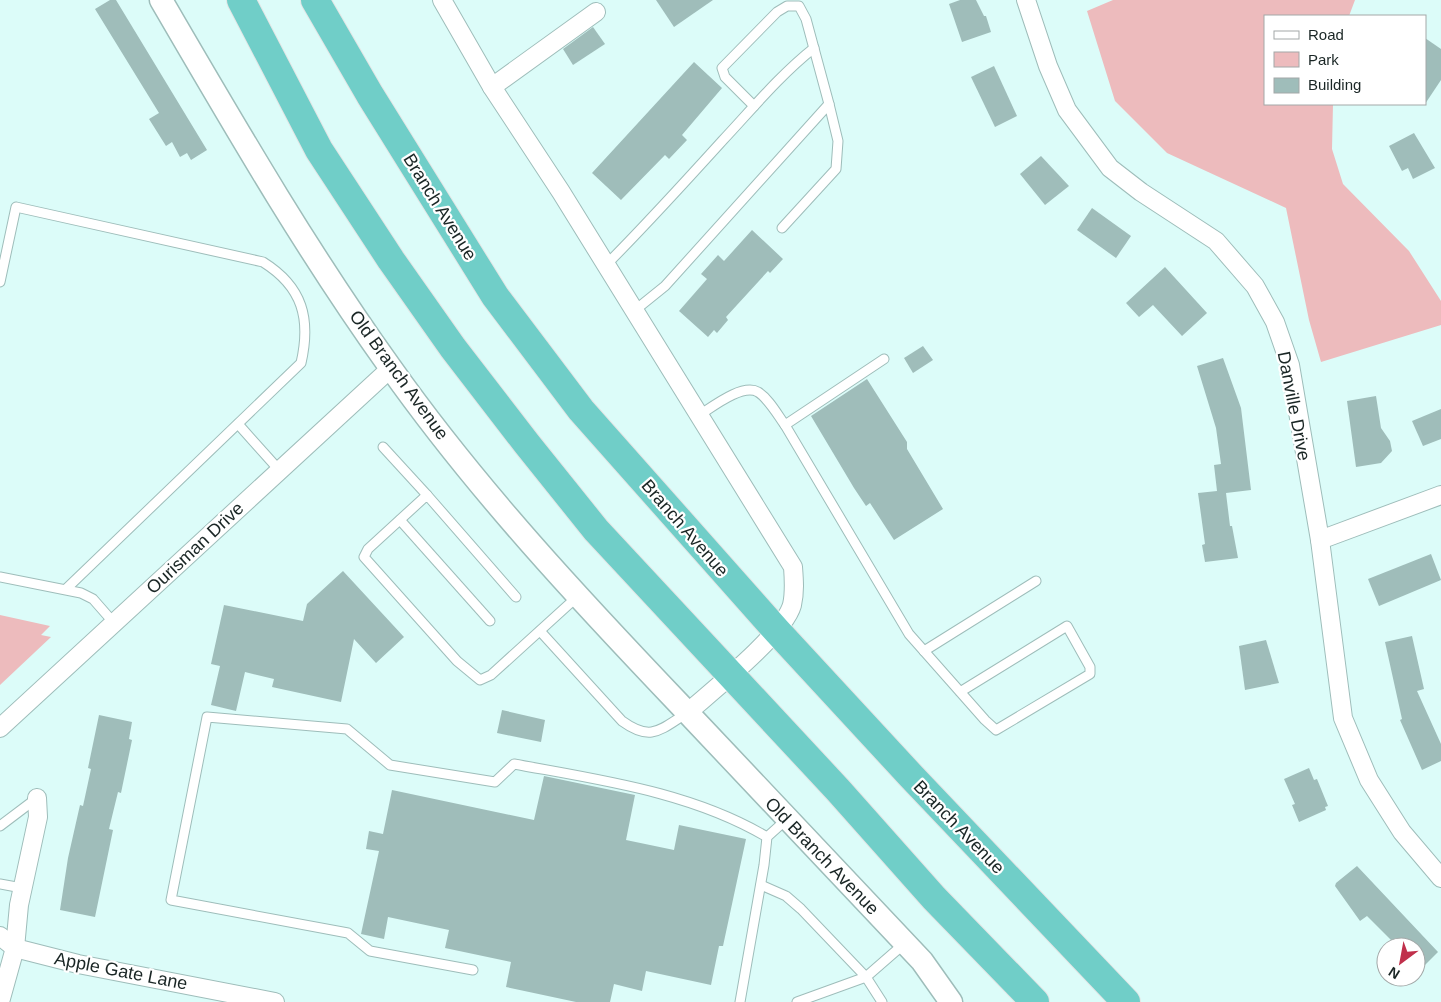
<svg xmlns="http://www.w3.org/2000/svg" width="1441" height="1002" font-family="Helvetica,sans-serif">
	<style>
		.green { fill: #edbbbd }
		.building { fill: #9fbdba }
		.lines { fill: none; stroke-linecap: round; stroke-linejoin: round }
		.service-casing { stroke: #9ebdba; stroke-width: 11 }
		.minor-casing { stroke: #9ebdba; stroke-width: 20 }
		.tertiary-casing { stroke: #9ebdba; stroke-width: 25 }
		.trunk-casing { stroke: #e4e5e5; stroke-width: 30 }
		.service { stroke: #fff; stroke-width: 9 }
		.minor { stroke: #fff; stroke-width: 18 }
		.tertiary { stroke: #fff; stroke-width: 22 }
		.trunk { stroke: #70cec8; stroke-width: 28 }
		.labels { text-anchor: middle; stroke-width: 4.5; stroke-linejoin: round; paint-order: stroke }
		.street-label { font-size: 18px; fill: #1a2625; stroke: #fff }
	</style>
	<rect width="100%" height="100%" fill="#dcfcf9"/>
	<!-- green -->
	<g class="green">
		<path d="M1113,0H1355L1349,16H1265V104H1333L1332,149L1343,184L1409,251L1441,301V325L1321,362L1309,320L1286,208L1167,153L1115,101L1087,11Z"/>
		<path d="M0,615L50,626L41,635L51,637L0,685Z"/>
	</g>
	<!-- building -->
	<g class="building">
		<path d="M110,0H116L207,150L191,160L187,153L180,157L172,142L166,146L149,119L159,113L95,9Z"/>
		<path d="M656,0H713L674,27Z"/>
		<path d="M960,0H976L984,16H986L991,32L962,42L949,4Z"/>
		<path d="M593,27L605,44L573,65L563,49Z"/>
		<path d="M1425,38L1441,49V80L1425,104Z"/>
		<path d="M694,62L722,88L682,135L687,140L669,159L665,155L621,200L592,173Z"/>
		<path d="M994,66L1017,116L995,127L971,77Z"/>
		<path d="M1414,133L1435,168L1413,179L1408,168L1402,171L1389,146Z"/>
		<path d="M1041,156L1069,186L1045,205L1020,174Z"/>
		<path d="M1092,208L1131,236L1116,258L1077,230Z"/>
		<path d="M752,230L783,259L770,273L768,271L726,317L728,320L717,333L714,330L708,337L679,311L707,279L701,274L718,255L724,261Z"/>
		<path d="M1165,267L1207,313L1182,336L1153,305L1139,317L1126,303Z"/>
		<path d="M923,346L933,360L913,373L904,358Z"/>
		<path d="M1223,358L1241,408L1251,490L1226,493L1230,526H1232L1238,558L1205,562L1202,545L1205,544L1198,493L1217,491L1214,465L1221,464L1216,428L1197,366Z"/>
		<path d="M867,379L907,442V449L943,509L894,540L870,503L866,506L854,488L811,416Z"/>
		<path d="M1376,396L1381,428L1390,441L1392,451L1381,463L1356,467L1347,401Z"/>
		<path d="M1441,409V439L1423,446L1412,421Z"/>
		<path d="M1431,554L1441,580L1379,606L1368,579Z"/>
		<path d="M343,571L404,637L376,663L354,639L341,702L272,687L274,679L245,672L236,711L211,705L220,666L211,664L224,605L303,621L307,604Z"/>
		<path d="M1412,636L1424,689L1417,691L1441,744V761L1422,770L1400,720L1402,719L1385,642Z"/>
		<path d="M1266,640L1279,683L1245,690L1239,646Z"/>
		<path d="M502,710L545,720L541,742L497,733Z"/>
		<path d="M99,715L132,722L129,739L132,740L121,793L118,792L109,829L113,830L95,917L60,910L68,858L80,805L83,806L91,769L88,768Z"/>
		<path d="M1309,768L1314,780L1317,779L1328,806L1325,807L1326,810L1299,822L1292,805L1295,804L1284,779Z"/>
		<path d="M544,776L635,795L626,840L674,850L679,825L746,839L723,946H719L711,985L646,971L642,991L614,984L610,1002H576L506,987L511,962L445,948L449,930L388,917L384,939L361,934L379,851L366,849L369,831L383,834L392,790L534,820Z"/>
		<path d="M1357,866L1438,952L1416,974V947H1398L1367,916L1360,921L1335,886L1336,883Z"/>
	</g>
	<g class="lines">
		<defs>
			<g id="service">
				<path d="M754,106L725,77L722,68L777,12L787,6H799L806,19L829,104"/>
				<path d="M605,266C646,225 684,183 723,140C752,109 780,75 814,48"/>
				<path d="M0,282L16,207L263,262C303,287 311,319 301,363L66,589"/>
				<path d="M634,311L665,286L829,104L838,141L836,169L782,228"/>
				<path d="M698,416C711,408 742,383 758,392C769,399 777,414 785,425L884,359"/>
				<path d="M238,424L280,471"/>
				<path d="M785,425L909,634L985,720L996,730L1090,674V667L1067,626L960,692"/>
				<path d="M383,447L427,495"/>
				<path d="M400,520L490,621"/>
				<path d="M0,577L81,593L93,599L114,623"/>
				<path d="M516,597L427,495L368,549L364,557L457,661L480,680L491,675L578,596"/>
				<path d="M540,631L622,721C651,742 660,730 687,713"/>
				<path d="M924,651L1036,581"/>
				<path d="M0,826L37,798"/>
				<path d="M0,884L22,888"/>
				<path d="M761,885L786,896L801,909L866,977L882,1002"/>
				<path d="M473,970L370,951L348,933L171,900L207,717L347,729L390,765L495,782L514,764C600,780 691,792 767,837"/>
				<path d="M740,1002L764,865L767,837L787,819"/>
				<path d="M797,1002L866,977L905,943"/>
			</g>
			<g id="minor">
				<path d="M442,0L492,87L561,192L793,567C794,580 795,592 792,605C784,634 712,691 687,713"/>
				<path d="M1026,0L1048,66L1067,110L1110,168L1141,192L1216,241L1255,286L1275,322L1290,365L1298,412L1320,540L1343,718L1369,780L1402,832L1441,878"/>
				<path d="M492,87L596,12"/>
				<path d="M1320,540L1441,495"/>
				<path d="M0,728L391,368"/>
				<path d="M0,936L15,948L78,964L275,1002"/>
				<path d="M0,1002L15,948L19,905L38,817L37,798"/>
			</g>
			<path id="tertiary" d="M161,0C234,125 306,250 390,367C477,490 580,600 684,709C763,793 842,877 922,961L951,1002"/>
			<g id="trunk">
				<path d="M241,0L319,150L391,260L453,348L527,444L596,530L838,790L934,898L1035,1002"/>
				<path d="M315,0L370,95L495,296L581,410L777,631L911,776L1126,1002"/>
			</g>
		</defs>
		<!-- service casing -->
		<use href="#service" class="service-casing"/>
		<!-- minor casing -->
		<use href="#minor" class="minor-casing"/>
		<!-- tertiary casing -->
		<use href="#tertiary" class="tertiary-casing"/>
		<!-- trunk casing -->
		<use href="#trunk" class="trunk-casing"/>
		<!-- service -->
		<use href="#service" class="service"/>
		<!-- minor -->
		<use href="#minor" class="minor"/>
		<!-- tertiary -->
		<use href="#tertiary" class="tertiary"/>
		<!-- trunk -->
		<use href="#trunk" class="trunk"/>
	</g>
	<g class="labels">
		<!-- street labels -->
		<g class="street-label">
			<text transform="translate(440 207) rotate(58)" y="6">Branch Avenue</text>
			<text transform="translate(399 375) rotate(54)" y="6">Old Branch Avenue</text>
			<text transform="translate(1294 406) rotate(79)" y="6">Danville Drive</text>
			<text transform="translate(685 528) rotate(49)" y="6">Branch Avenue</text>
			<text transform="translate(195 548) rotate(-43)" y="6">Ourisman Drive</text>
			<text transform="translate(959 827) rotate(46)" y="6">Branch Avenue</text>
			<text transform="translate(822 856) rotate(46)" y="6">Old Branch Avenue</text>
			<text transform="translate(121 971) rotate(11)" y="6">Apple Gate Lane</text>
		</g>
	</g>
	<!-- legend -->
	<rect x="1264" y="15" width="162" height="90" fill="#ffffff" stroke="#a3a8a8"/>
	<rect x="1274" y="31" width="25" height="8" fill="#ffffff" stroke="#a3a8a8"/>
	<text x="1308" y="40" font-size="15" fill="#1a2625">Road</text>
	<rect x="1274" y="52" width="25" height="15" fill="#edbbbd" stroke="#a3a8a8"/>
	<text x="1308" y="65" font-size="15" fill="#1a2625">Park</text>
	<rect x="1274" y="78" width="25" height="15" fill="#9fbdba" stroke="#a3a8a8"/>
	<text x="1308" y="90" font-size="15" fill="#1a2625">Building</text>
	<!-- north arrow -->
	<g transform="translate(1401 962) rotate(212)"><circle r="24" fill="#ffffff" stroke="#a3a8a8"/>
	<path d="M0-4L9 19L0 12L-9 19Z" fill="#c0304b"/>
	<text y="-8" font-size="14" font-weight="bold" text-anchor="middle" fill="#1a2625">N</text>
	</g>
</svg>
